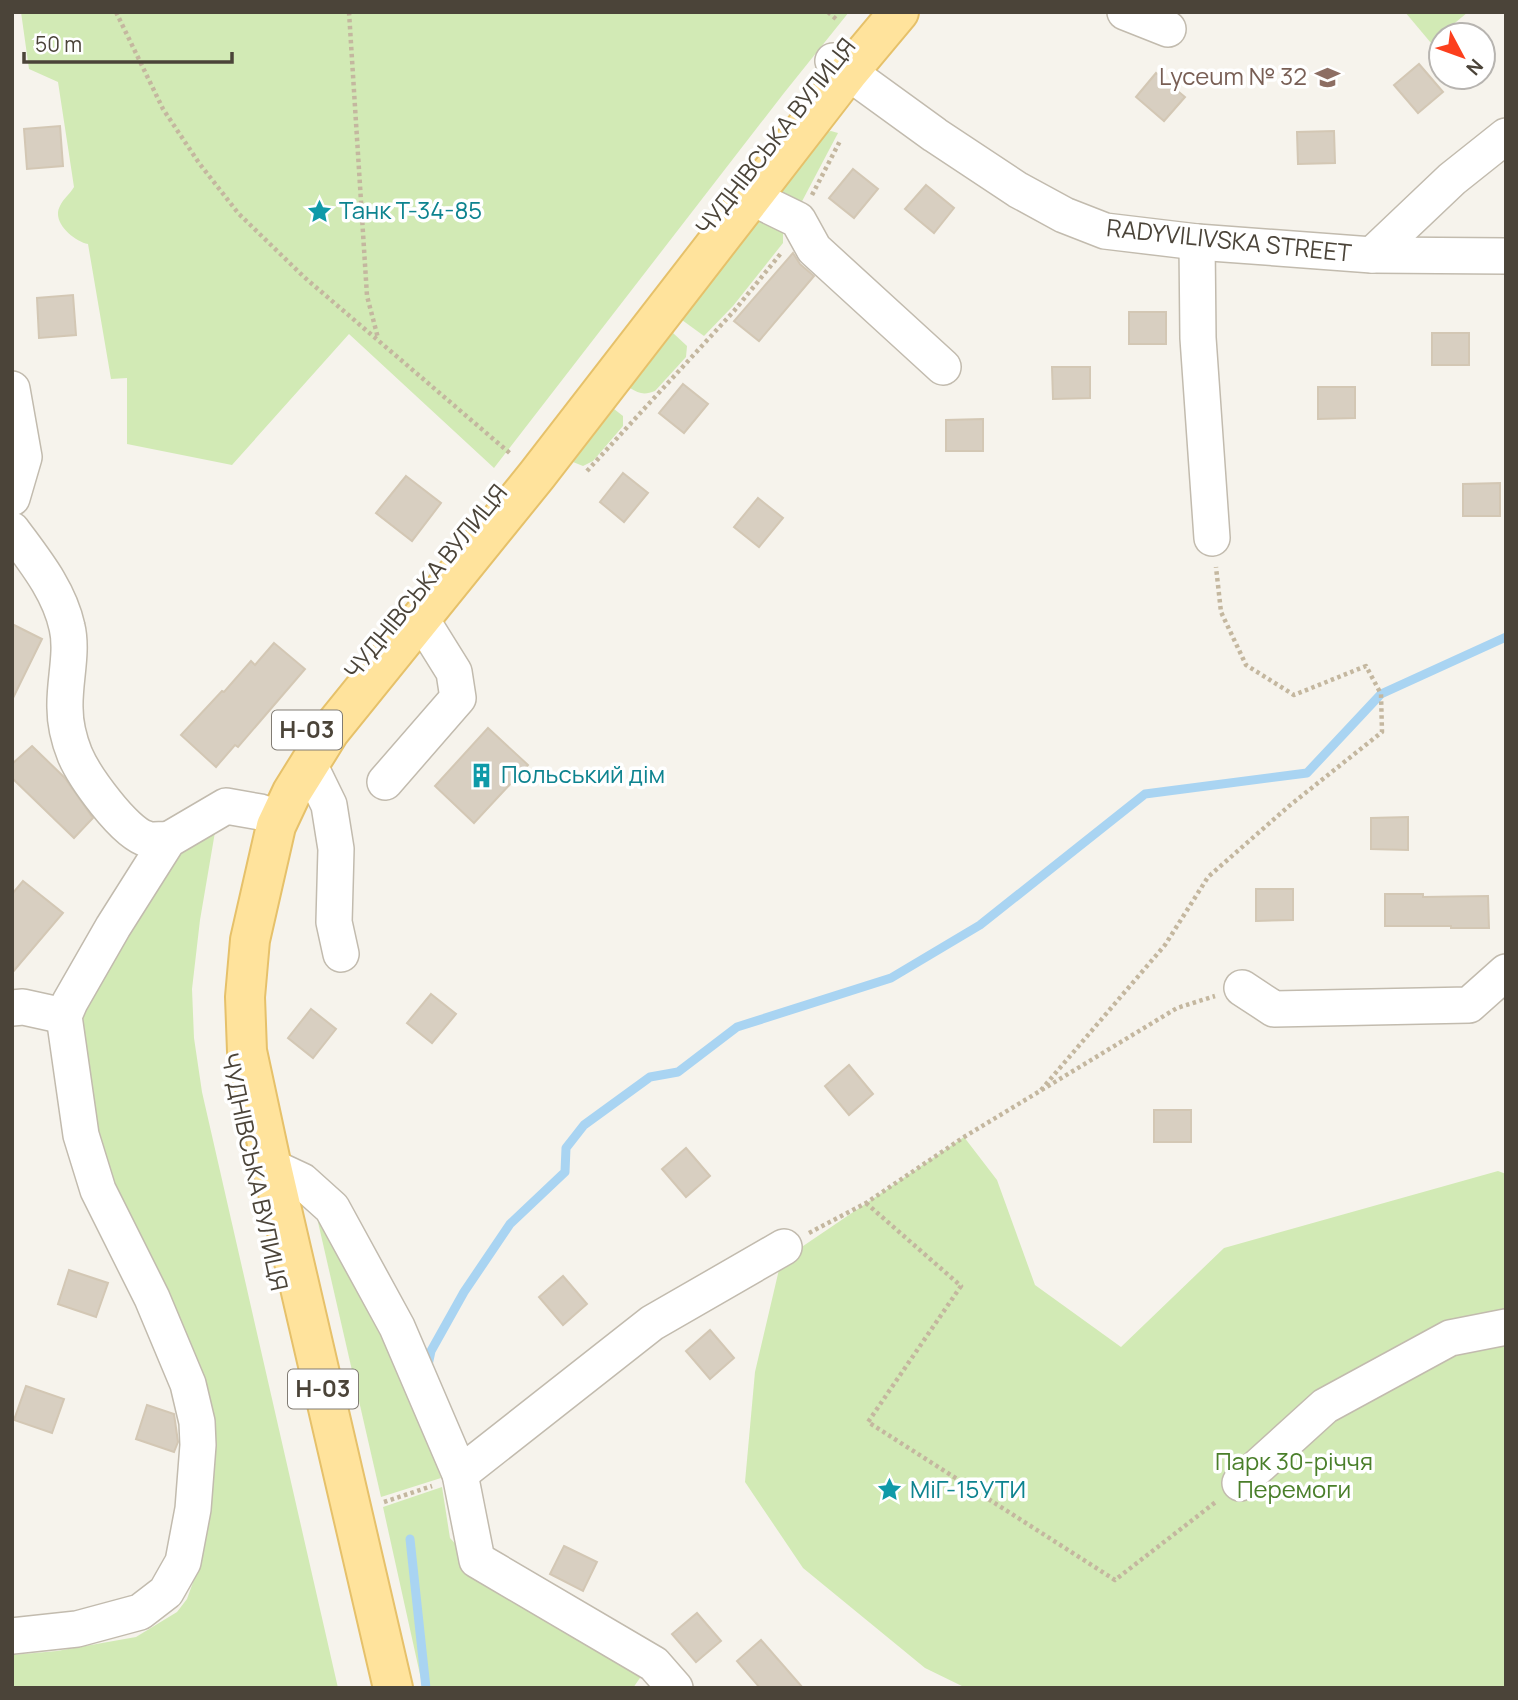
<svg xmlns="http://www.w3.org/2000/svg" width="1518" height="1700" font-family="Manrope,sans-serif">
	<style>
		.green { fill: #d2eab5 }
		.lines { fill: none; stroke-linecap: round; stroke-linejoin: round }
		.stream { stroke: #a9d4f2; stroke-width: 9 }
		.building { fill: #d8cfc1; stroke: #d3c7b4; stroke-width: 2 }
		.minor-casing { stroke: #c2bbae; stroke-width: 38 }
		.major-casing { stroke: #e6c16a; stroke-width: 42 }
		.path { stroke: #c4b79f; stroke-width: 4.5; stroke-dasharray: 3.5 3.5; stroke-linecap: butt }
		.minor { stroke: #fff; stroke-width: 35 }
		.major { stroke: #ffe39c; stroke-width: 38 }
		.labels { text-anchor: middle; stroke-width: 7; stroke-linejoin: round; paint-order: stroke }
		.shield { fill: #fff; stroke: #817c74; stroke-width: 2 }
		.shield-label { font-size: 23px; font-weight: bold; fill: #4b4439 }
		.education-label { font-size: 24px; fill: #785e54; stroke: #fff; text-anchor: end }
		.street-label { font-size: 24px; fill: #4b4439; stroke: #fff }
		.culture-label { font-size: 24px; fill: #0d838f; stroke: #fff; text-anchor: start }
		.park-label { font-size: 24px; fill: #4a7f2a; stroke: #fff }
	</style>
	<rect width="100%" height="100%" fill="#f6f3ec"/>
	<!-- green -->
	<g class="green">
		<path d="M21,12H849L784,93L494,468L349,334L232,465L127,444V378L111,379L88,244C74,241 51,222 60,206C63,199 70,194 74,187L58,82L29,69Z"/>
		<path d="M1405,12H1468L1431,43Z"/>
		<path d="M831,131L838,133L799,207L777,197L827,132Z"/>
		<path d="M764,214L783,228V243L733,306L704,336L682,320Z"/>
		<path d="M673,333L687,346L686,357L655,391C645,395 639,394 630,388Z"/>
		<path d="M614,409L623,416V426L593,461L583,466L573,462Z"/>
		<path d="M215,832L200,920L192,989L194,1038L202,1092L338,1688H12V1655L57,1651L136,1637L177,1612L187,1599L196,1574L212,1459L102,1164L81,1024L92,988L173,855Z"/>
		<path d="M964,1137L997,1180L1035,1285L1121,1347L1224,1248L1498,1171L1506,1174V1688H966L925,1668L803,1568L745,1482L755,1372L781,1261Z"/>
		<path d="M315,1209L328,1212L430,1446L441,1478L381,1497Z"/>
		<path d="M442,1487L450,1538L464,1553L642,1675L633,1688H423L383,1507Z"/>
	</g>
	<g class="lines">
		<!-- stream -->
		<g class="stream">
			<path d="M427,1370L431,1351L464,1292L510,1224L565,1172L566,1148L584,1125L650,1077L678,1072L737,1027L891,978L980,925L1145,794L1307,773L1381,694L1506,637"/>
			<path d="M410,1539L426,1688"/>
		</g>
	</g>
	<!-- building -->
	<g class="building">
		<path d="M1419,64L1443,92L1418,113L1394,85Z"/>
		<path d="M1156,73L1185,97L1164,121L1136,97Z"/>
		<path d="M60,126L63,166L27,169L24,129Z"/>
		<path d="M1334,131L1335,163L1298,164L1297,132Z"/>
		<path d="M853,169L878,189L854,218L829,198Z"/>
		<path d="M926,185L954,208L934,233L905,209Z"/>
		<path d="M793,253L800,264L814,276L759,341L734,321Z"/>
		<path d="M73,295L76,335L39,338L37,298Z"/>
		<rect x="1129" y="312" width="37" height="32"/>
		<rect x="1432" y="333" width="37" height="32"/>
		<path d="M1052,367H1090V398L1053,399Z"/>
		<path d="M683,384L708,404L684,433L659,413Z"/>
		<path d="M1318,387H1355V418L1318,419Z"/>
		<path d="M983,419V451H946V420Z"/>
		<path d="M623,473L648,493L624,522L600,502Z"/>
		<path d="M406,476L441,503L412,541L376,513Z"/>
		<path d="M1500,483V516H1463V484Z"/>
		<path d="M758,498L783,518L759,547L734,527Z"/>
		<path d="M12,624L42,639L12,700Z"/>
		<path d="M274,643L305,669L238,747L235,745L216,767L181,735L222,691L224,692L251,661L255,665Z"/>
		<path d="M488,728L528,765L474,823L435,786Z"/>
		<path d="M32,746L65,778L93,818L74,838L12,778V764Z"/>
		<path d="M1408,817V850L1371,849V818Z"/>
		<path d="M23,881L63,913L12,973V894Z"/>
		<path d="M1256,889H1293V920L1256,921Z"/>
		<path d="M1385,894H1423V897L1488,896L1489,928H1451V926H1385Z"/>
		<path d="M431,994L456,1014L432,1043L407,1023Z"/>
		<path d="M311,1009L336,1029L313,1058L288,1038Z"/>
		<path d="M849,1065L873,1094L849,1115L825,1086Z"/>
		<rect x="1154" y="1110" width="37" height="32"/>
		<path d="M686,1148L710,1176L686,1197L662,1169Z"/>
		<path d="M69,1270L108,1283L96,1317L58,1304Z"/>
		<path d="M563,1276L587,1304L563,1325L539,1297Z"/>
		<path d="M710,1330L734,1358L710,1379L686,1351Z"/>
		<path d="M26,1386L64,1399L52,1433L14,1420Z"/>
		<path d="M147,1405L174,1414L178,1442L174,1452L136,1439Z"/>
		<path d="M564,1546L597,1562L583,1591L550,1574Z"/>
		<path d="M697,1613L721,1641L696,1662L672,1634Z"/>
		<path d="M761,1640L803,1688H760L737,1661Z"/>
	</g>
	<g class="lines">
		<defs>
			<g id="minor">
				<path d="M1125,12L1168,29"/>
				<path d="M833,61L935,135L1018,190L1064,215L1105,231L1197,242L1372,255L1506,256"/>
				<path d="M753,198L798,220L814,249L943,367"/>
				<path d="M1197,242L1198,338L1212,538"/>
				<path d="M1372,255L1452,179L1506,136"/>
				<path d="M12,389L24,457L12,498"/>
				<path d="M12,530C34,560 59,590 67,627C73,652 64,682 65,708C65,723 69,740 75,755C84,776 124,833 147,839C153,841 162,839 168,840"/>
				<path d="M309,764L329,805L336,849L334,922L341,954"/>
				<path d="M385,782L458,698L454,672L421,619"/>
				<path d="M1242,988L1274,1009L1469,1005L1506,972"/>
				<path d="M12,1008L23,1007L64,1016"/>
				<path d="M272,1167L302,1181L332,1208L397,1327L460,1474L477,1560L654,1664L675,1688"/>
				<path d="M460,1474L652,1323L784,1247"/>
				<path d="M1240,1483L1325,1406L1450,1338L1506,1327"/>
				<path d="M12,1636L77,1629L140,1612L166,1592L183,1562L193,1509L198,1445L197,1422L188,1384L152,1298L98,1190L81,1135L64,1016L70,1002L113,927L168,840L226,806L260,812L280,819"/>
			</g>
			<path id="major" d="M393,1688L272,1167L247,1051L245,997L250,940L276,826L292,792L330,731L537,475L848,73L899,12"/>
		</defs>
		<!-- minor casing -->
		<use href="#minor" class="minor-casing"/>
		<!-- major casing -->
		<use href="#major" class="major-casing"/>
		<!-- path -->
		<g class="path">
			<path d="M116,12L163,109L199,163L238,213L304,277L512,455"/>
			<path d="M349,12L367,296L378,338"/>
			<path d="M828,12L836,19"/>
			<path d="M812,195L840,141"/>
			<path d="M587,471L734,311L782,252"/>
			<path d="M1041,1090L1165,945L1208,877L1289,806L1382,732L1381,694L1366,666L1294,695L1246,665L1221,612L1216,567"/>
			<path d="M866,1203L961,1286L868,1422L1115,1580L1217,1501"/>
			<path d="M809,1233L866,1203L964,1137L1177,1008L1215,996"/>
			<path d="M384,1502L432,1486"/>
		</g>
		<!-- minor -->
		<use href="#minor" class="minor"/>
		<!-- major -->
		<use href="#major" class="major"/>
	</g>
	<!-- icons -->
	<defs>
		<symbol id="school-bare" viewBox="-9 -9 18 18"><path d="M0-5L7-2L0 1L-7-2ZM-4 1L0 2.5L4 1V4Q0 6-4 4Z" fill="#8d6e63" stroke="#fff" stroke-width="2.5" paint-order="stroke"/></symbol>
		<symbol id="sight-bare" viewBox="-9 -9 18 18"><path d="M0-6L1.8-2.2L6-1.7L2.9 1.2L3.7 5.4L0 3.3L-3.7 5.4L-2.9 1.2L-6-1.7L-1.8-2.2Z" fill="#0f9aa8" stroke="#fff" stroke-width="2.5" paint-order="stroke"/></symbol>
		<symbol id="building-bare" viewBox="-9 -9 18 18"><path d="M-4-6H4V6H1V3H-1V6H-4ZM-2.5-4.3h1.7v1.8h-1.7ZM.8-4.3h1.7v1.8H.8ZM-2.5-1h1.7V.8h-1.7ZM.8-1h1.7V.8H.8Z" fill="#0f9aa8" stroke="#fff" stroke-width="2.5" paint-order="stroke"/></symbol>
	</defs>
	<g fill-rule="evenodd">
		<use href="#school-bare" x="1310" y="60" width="35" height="35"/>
		<use href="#sight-bare" x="302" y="194" width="35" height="35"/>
		<use href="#building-bare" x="464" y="758" width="35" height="35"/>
		<use href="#sight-bare" x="872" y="1472" width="35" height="35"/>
	</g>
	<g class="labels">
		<!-- shield labels -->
		<g class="shield">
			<rect x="272" y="710.5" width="70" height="39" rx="5"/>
			<rect x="288" y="1369.5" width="70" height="39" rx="5"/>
		</g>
		<g class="shield-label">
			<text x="307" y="738">Н-03</text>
			<text x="323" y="1397">Н-03</text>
		</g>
		<!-- education labels -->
		<g class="education-label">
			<text x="1307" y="85">Lyceum № 32</text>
		</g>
		<!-- street labels -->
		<g class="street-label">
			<text transform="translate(776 137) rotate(-52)" y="8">ЧУДНІВСЬКА ВУЛИЦЯ</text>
			<text transform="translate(1229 241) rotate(6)" y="8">RADYVILIVSKA STREET</text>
			<text transform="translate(426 582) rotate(-51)" y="8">ЧУДНІВСЬКА ВУЛИЦЯ</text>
			<text transform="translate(254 1172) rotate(78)" y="8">ЧУДНІВСЬКА ВУЛИЦЯ</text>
		</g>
		<!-- culture labels -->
		<g class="culture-label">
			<text x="339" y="219">Танк Т-34-85</text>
			<text x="501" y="783">Польський дім</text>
			<text x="910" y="1498">МіГ-15УТИ</text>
		</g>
		<!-- park labels -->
		<g class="park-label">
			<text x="1294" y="1470">Парк 30-річчя<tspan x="1294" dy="28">Перемоги</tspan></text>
		</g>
	</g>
	<!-- border -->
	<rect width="1518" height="1700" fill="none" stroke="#4b4439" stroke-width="28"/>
	<!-- north arrow -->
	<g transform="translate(1462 56) rotate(131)"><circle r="33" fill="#ffffff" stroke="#b7b4b0" stroke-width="2"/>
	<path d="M0-5L12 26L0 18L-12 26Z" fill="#fc3f1d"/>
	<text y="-10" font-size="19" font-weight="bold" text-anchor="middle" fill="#4b4439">N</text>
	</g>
	<!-- scale -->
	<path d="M24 52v10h208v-10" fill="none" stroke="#4b4439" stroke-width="3.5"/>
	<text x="35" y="52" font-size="21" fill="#4b4439" stroke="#ffffff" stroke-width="5" paint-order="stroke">50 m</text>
</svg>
